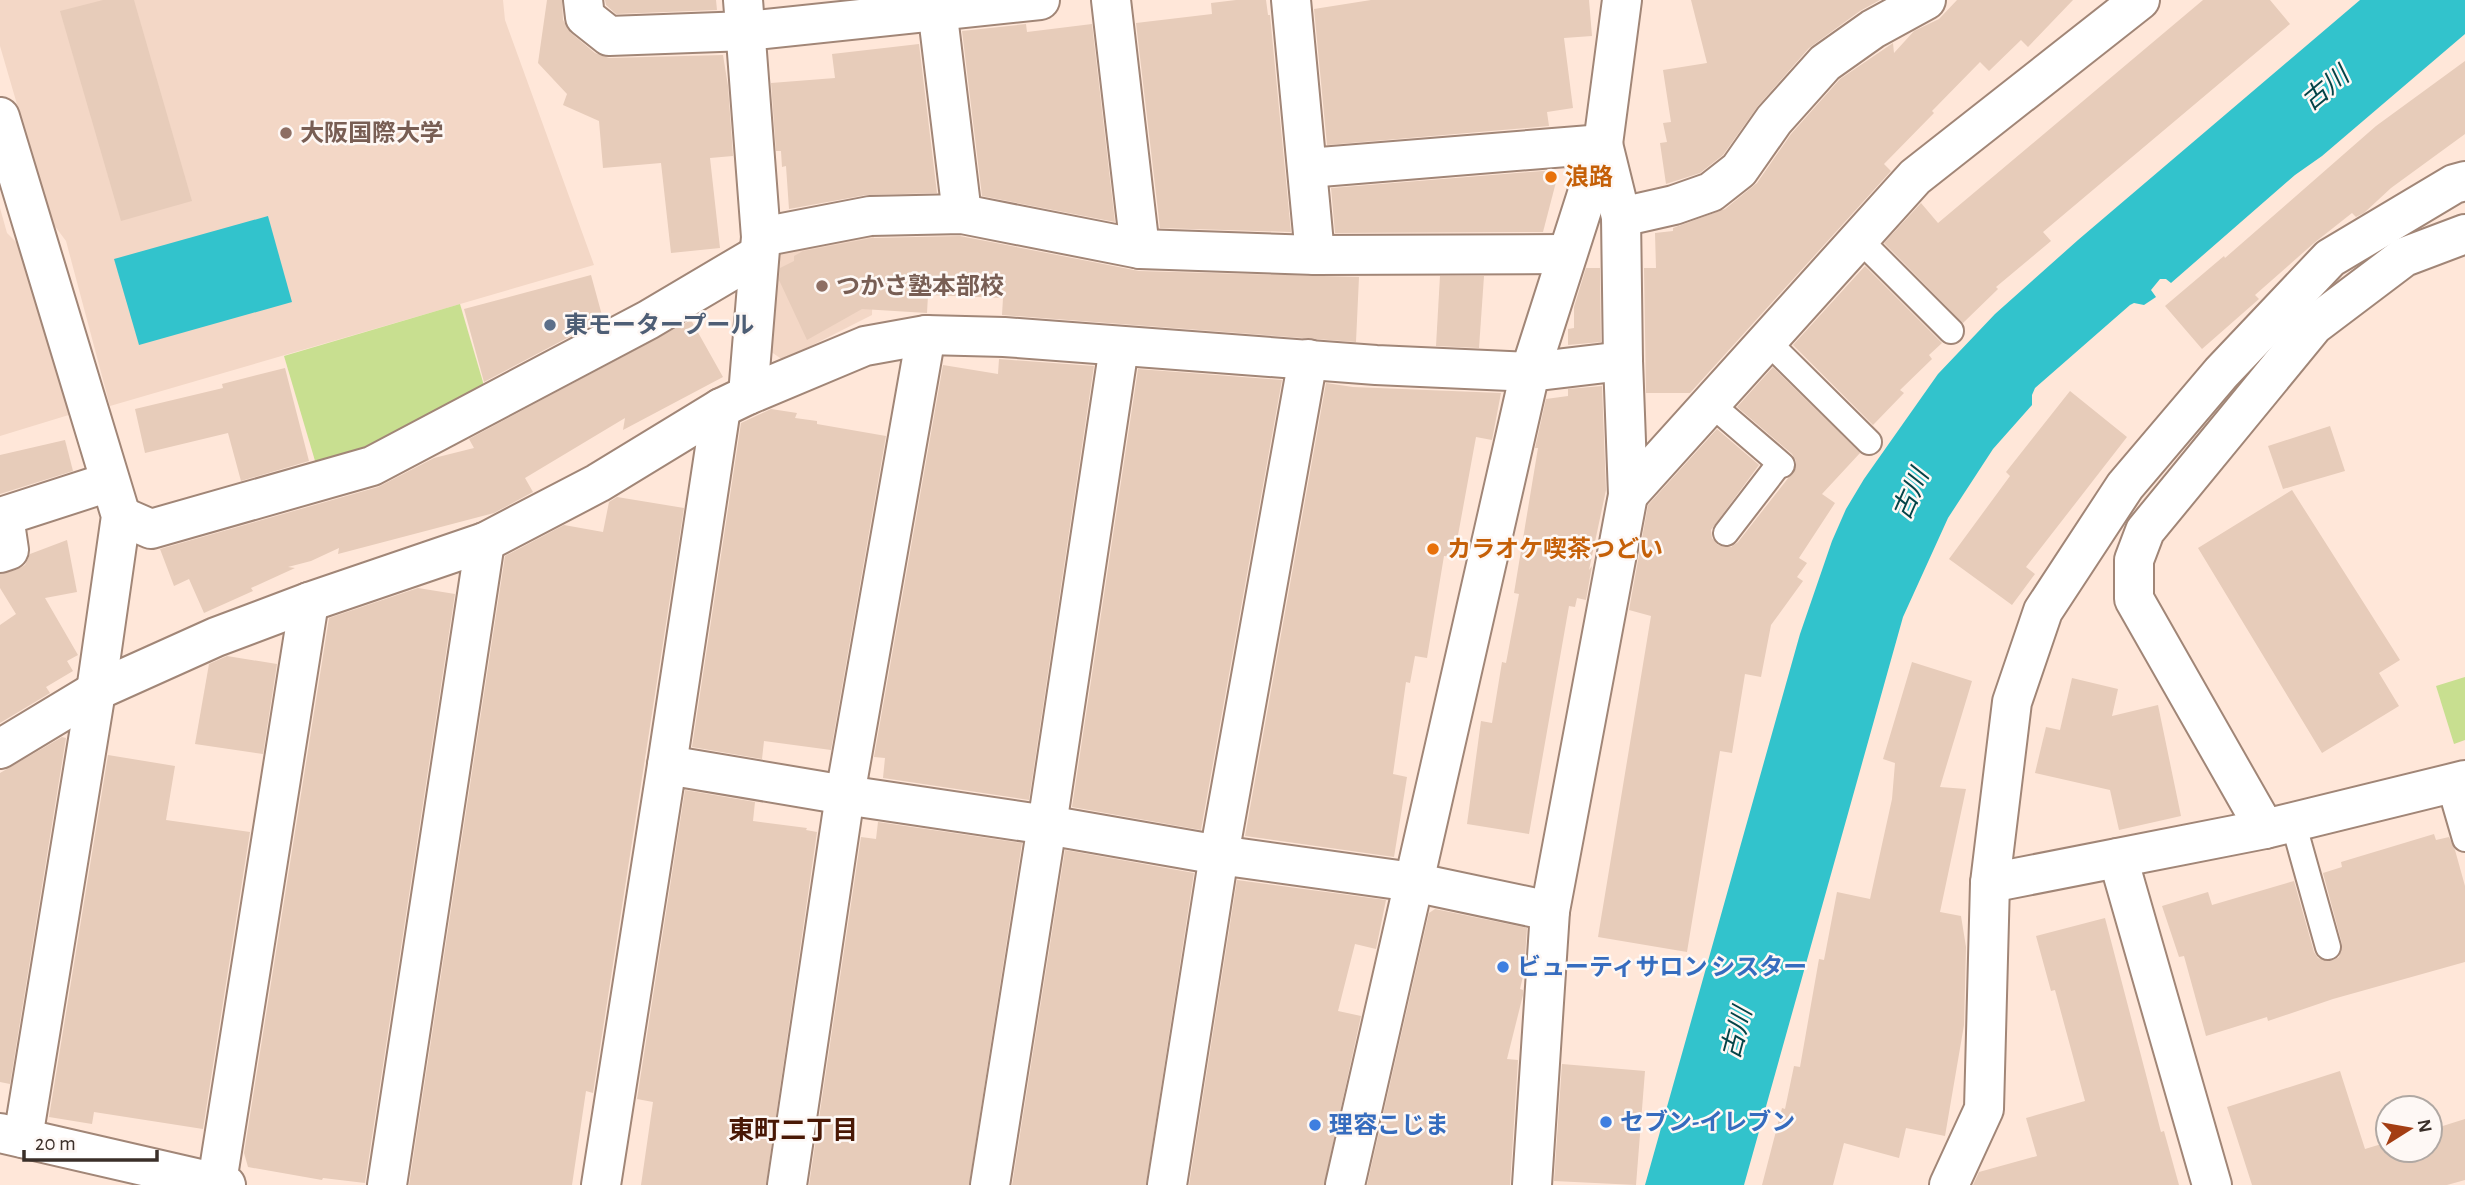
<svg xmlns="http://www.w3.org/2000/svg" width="2465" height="1185" font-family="'Alegreya Sans','Noto Sans JP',sans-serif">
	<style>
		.built { fill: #f3d7c6 }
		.green { fill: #c8df90 }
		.water { fill: #32c3cc }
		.building { fill: #e7ccba }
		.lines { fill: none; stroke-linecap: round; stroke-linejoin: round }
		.service-casing { stroke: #a18677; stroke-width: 28 }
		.minor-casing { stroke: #a18677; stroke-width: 42 }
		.service { stroke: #fff; stroke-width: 24 }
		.minor { stroke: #fff; stroke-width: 38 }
		.education-dot { fill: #8d6e63; stroke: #fef8f5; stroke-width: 2.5 }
		.food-dot { fill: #e8710a; stroke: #fef8f5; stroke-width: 2.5 }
		.service-dot { fill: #5c6f8a; stroke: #fef8f5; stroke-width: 2.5 }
		.shop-dot { fill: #3f7fe0; stroke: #fef8f5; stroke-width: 2.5 }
		.labels { text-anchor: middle; stroke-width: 5; stroke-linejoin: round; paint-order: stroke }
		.education-label { font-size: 24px; font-weight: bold; fill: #785e54; stroke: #fef8f5; text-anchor: start }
		.food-label { font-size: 24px; font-weight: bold; fill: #c56008; stroke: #fef8f5; text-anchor: start }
		.service-label { font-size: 24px; font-weight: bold; fill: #4e5e75; stroke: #fef8f5; text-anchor: start }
		.shop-label { font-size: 24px; font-weight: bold; fill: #366cbe; stroke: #fef8f5; text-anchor: start }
		.water-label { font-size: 26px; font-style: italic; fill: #034448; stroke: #fef8f5 }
		.neighbourhood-label { font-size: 26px; font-weight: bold; fill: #491805; stroke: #fef8f5 }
	</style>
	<rect width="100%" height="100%" fill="#ffe7d9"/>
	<!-- built -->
	<g class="built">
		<path d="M0,0H503L505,20L594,265L110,406L66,241L51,221L0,46Z"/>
		<path d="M0,208L7,233L25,251L72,414L0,436Z"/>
		<path d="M874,228L872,315L783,360L764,347L775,257L839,229Z"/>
	</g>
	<!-- green -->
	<g class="green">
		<path d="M460,304L485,389L350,461L318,471L284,356Z"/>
		<path d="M2465,677V740L2454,744L2436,686Z"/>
	</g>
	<!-- water -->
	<g class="water">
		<path d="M2360,0H2465V34L2322,156L2295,175L2171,283L2166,279H2160L2151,290L2156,297L2144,305L2134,303L2130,305L2035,388L2032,395V405L1993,449L1948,518L1903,617L1744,1185H1645L1800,634L1832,541L1846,509L1864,479L1938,374L1995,314L2078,240Z"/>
		<path d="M268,216L292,302L139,345L114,259Z"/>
	</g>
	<!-- building -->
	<g class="building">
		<path d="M103,0H134L192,201L121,221L60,11Z"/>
		<path d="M547,0H562L563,20L571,33L595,53L609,58L723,55L728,86L733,156L710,158L720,248L671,253L661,163L603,168L599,121L563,105L567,94L538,63Z"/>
		<path d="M605,0H716L717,10L616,14L606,5Z"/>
		<path d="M1236,0H1266L1268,15H1270L1291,232L1160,228L1136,23L1212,14L1211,3Z"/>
		<path d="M1371,0H1589L1592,36L1564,38L1573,108L1547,112L1549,126L1327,145L1314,9Z"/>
		<path d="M1691,0H1880L1860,11L1809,48L1758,106L1723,155L1700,173L1666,184L1660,143L1667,142L1663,123L1671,122L1663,70L1707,63Z"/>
		<path d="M1957,0H2073L2028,47L2021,40L1989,71L1980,62L1932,111L1934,113L1884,164L1891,171L1690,393H1646L1644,268H1656L1655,233L1673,231V228L1725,209L1757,183L1791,134L1840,79L1893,43L1894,53L1914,31L1939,19Z"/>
		<path d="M2203,0H2270L2290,24L2043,232L2051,241L1996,287L1998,289L1963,323L1884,243L1921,203L1938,223Z"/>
		<path d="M1026,24L1027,32L1092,24L1115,222L982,196L962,31Z"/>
		<path d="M919,44L937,193L866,195L789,209L786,166L782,167L781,151H776L771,83L835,78L832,54Z"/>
		<path d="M2465,61V134L2391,188L2364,213L2356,217L2352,213L2314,243L2255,295L2259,299L2202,349L2165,306L2224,256L2225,258L2376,126Z"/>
		<path d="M1554,170L1556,182L1543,232L1335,233L1331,188Z"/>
		<path d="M960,236L1139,271L1359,277L1356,342L1002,315L1003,298L928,295L927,313L862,309L807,340L779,280L780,268L794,261V256L803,251L872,238Z"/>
		<path d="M1865,266L1942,343L1929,355L1932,359L1900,390L1904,393L1873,425L1793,345Z"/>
		<path d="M1586,268H1600L1601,342L1568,345V329L1574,328V307Z"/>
		<path d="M591,275L603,319L484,382L464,309Z"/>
		<path d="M1440,276H1484L1479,348L1436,346Z"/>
		<path d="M691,320L723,377L623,430L625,418L525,478L533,492L494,513L338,554L339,548L311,561L288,567L295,568L251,588L253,591L204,613L189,579L174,586L160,549L378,487L434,458L474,448L469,439Z"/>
		<path d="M999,359L1094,366L1029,800L883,778L885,758L874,757L943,365L998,374Z"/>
		<path d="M1773,367L1860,453L1822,494L1835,503L1799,558L1807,563L1797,577L1803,581L1771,625L1761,677L1745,674L1732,753L1720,751L1687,952L1598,937L1651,616L1629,610L1648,505L1717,429L1759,465L1711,530L1712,538L1718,545L1731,547L1738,542L1796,468V461L1792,454L1737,407Z"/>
		<path d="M285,368L309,461L241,481L228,433L145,453L135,409L223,388L222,384Z"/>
		<path d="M1138,369L1282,380L1201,830L1072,807Z"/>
		<path d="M1326,383L1353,387L1501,393L1492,440L1476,437L1454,557L1444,556L1427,658L1415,656L1410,683L1406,682L1393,774L1407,777L1394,857L1245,836Z"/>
		<path d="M1602,386L1606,490L1589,570L1592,566L1586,600L1577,598L1575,607L1569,606L1529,834L1467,824L1481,721L1492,723L1502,662L1506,663L1519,594L1514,593L1538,448H1535L1546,399L1568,396V389Z"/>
		<path d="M2070,391L2127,437L2026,567L2035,574L2012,605L1949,559L2010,476L2006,472Z"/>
		<path d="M771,409L797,413L795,418L817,421V424L886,436L831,750L764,741L762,759L692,747L741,423Z"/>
		<path d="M2330,426L2345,471L2283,489L2268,446Z"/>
		<path d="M65,440L73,471L0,494V455Z"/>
		<path d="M2292,490L2400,660L2379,673L2399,706L2322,753L2198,548Z"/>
		<path d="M617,497L684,508L593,1093L586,1091L572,1185H409L505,556L564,525L603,532L609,502Z"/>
		<path d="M67,540L77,592L45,598L78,655L67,661L73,671L46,687L50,693L0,723V625L16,614L0,588V574L16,570L25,565L30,554Z"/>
		<path d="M418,588L455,594L365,1183L323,1178L322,1180L248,1167L244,1153L329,618Z"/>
		<path d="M227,656L277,664L263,754L195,744L209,664Z"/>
		<path d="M1912,662L1972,681L1940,787L1966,789L1940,912L1961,916L1966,947L1964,1025L1945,1136L1906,1128L1899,1158L1844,1143L1833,1185H1762L1782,1108L1785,1109L1794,1066L1800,1067L1819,959L1824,960L1837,892L1870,899L1892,799L1895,763L1883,759Z"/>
		<path d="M2072,678L2118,689L2112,716L2158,705L2181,816L2119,830L2110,790L2035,773L2046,727L2060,730Z"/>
		<path d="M62,737L66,738L10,1084L0,1082V773Z"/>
		<path d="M108,755L175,766L166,820L250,832L203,1129L94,1112L92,1124L49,1117Z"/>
		<path d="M685,790L755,802L753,821L807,828L806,830L817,832L766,1185H641L653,1102L637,1099Z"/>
		<path d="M878,822L1022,843L969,1185H809L861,837L876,839Z"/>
		<path d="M2434,834L2436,840L2449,837L2455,850L2465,886V962L2333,999L2268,1021L2267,1017L2206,1036L2184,956L2179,957L2162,906L2208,892L2212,905L2294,881L2314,952L2318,958L2331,961L2339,957L2342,944L2323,873L2342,867L2341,862Z"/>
		<path d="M1065,850L1194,873L1146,1185H1012Z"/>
		<path d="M1237,880L1386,900L1376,949L1355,944L1338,1011L1361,1016L1324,1185H1189Z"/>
		<path d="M1435,909L1527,928L1524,972L1520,989L1523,990V995L1507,1059L1518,1060L1510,1185H1367L1429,913Z"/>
		<path d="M2105,918L2161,1132L2164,1131L2179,1185H1973L1979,1172L2037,1156L2026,1118L2085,1101L2055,990L2051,991L2036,936Z"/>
		<path d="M1562,1064L1645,1071L1636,1185L1554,1181Z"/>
		<path d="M2340,1071L2365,1149L2388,1142V1150H2430V1130L2465,1119V1180L2447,1185H2252L2227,1107Z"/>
	</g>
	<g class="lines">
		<defs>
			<g id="service">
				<path d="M1859,239L1951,331"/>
				<path d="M1768,342L1869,442"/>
				<path d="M1711,404L1782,465"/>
				<path d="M1726,533L1779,464"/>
				<path d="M2449,784L2465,839"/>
				<path d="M2293,822L2328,947"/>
			</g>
			<g id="minor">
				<path d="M583,0L585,17L609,36L747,31L1040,0"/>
				<path d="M936,0L962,214"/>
				<path d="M1111,0L1140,249"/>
				<path d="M1291,0L1315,255"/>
				<path d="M0,117L121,516L96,691L23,1138"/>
				<path d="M1308,168L1603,144"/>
				<path d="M1621,217L1674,205L1711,192L1739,170L1774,120L1825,63L1873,29L1926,0"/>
				<path d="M2465,234L2404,257L2314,325L2145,531L2134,560V599L2265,829L2465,780"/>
				<path d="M761,237L870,216L962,214L1140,249L1315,255L1566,254"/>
				<path d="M748,395L865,346L926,335L1004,337L1376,365L1530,372L1623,361"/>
				<path d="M1628,495L1915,177L2140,0"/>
				<path d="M121,516L151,529L372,466L648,320L758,255"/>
				<path d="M0,553L9,550L4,516L109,482"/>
				<path d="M0,749L96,691L216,637L309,602L485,542L598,483L721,408L748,395L761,237L743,0"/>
				<path d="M667,765L721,408"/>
				<path d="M2118,858L2212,1185"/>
				<path d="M1990,883L2265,829"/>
				<path d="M0,1133L226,1185"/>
				<path d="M217,1182L309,602"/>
				<path d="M387,1185L485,542"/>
				<path d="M601,1185L667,765L845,795L1047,825L1219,855L1413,882L1550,911"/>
				<path d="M787,1185L845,795L926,335"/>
				<path d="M990,1185L1047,825L1119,347"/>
				<path d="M1167,1185L1219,855L1308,359"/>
				<path d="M1345,1185L1530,372L1603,144L1622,0"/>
				<path d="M1532,1185L1550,911L1628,495L1623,361L1621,217L1603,144"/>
				<path d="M1949,1185L1984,1109L1990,883L2012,702L2043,611L2125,486L2221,373L2330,258L2454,184L2465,181"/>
			</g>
		</defs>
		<!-- service casing -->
		<use href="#service" class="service-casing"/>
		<!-- minor casing -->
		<use href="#minor" class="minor-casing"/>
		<!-- service -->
		<use href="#service" class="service"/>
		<!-- minor -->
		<use href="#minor" class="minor"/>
	</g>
	<!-- markers -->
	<g class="education-dot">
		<circle cx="286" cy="133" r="7"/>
		<circle cx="822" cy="286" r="7"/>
	</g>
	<g class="food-dot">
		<circle cx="1551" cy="177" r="7"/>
		<circle cx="1433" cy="549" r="7"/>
	</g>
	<circle class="service-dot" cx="550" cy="325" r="7"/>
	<g class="shop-dot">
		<circle cx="1503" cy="967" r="7"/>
		<circle cx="1606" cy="1122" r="7"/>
		<circle cx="1315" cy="1125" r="7"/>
	</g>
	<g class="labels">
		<!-- education labels -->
		<g class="education-label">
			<text x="300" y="141">大阪国際大学</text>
			<text x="836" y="294">つかさ塾本部校</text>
		</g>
		<!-- food labels -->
		<g class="food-label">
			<text x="1565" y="185">浪路</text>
			<text x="1447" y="557">カラオケ喫茶つどい</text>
		</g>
		<!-- service labels -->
		<g class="service-label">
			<text x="564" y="333">東モータープール</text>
		</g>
		<!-- shop labels -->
		<g class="shop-label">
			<text x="1517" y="975">ビューティサロン シスター</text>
			<text x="1620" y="1130">セブン-イレブン</text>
			<text x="1329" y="1133">理容こじま</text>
		</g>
		<!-- water labels -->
		<g class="water-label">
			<text transform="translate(2325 88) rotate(-40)" y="9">古川</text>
			<text transform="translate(1910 494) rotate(-66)" y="9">古川</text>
			<text transform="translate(1736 1033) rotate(-75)" y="9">古川</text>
		</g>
		<!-- neighbourhood labels -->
		<g class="neighbourhood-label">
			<text x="793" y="1139">東町二丁目</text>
		</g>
	</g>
	<!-- north arrow -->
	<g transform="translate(2409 1129) rotate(79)"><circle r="33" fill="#fef8f5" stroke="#b0a8a3" stroke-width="2"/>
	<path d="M0-5L12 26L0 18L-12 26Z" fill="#a43e13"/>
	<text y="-10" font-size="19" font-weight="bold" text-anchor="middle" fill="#3a2f29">N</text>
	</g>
	<!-- scale -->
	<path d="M24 1150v10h133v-10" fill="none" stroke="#3a2f29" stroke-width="3.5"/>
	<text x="35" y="1150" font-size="21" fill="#3a2f29" stroke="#fef8f5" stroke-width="5" paint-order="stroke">20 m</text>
</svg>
